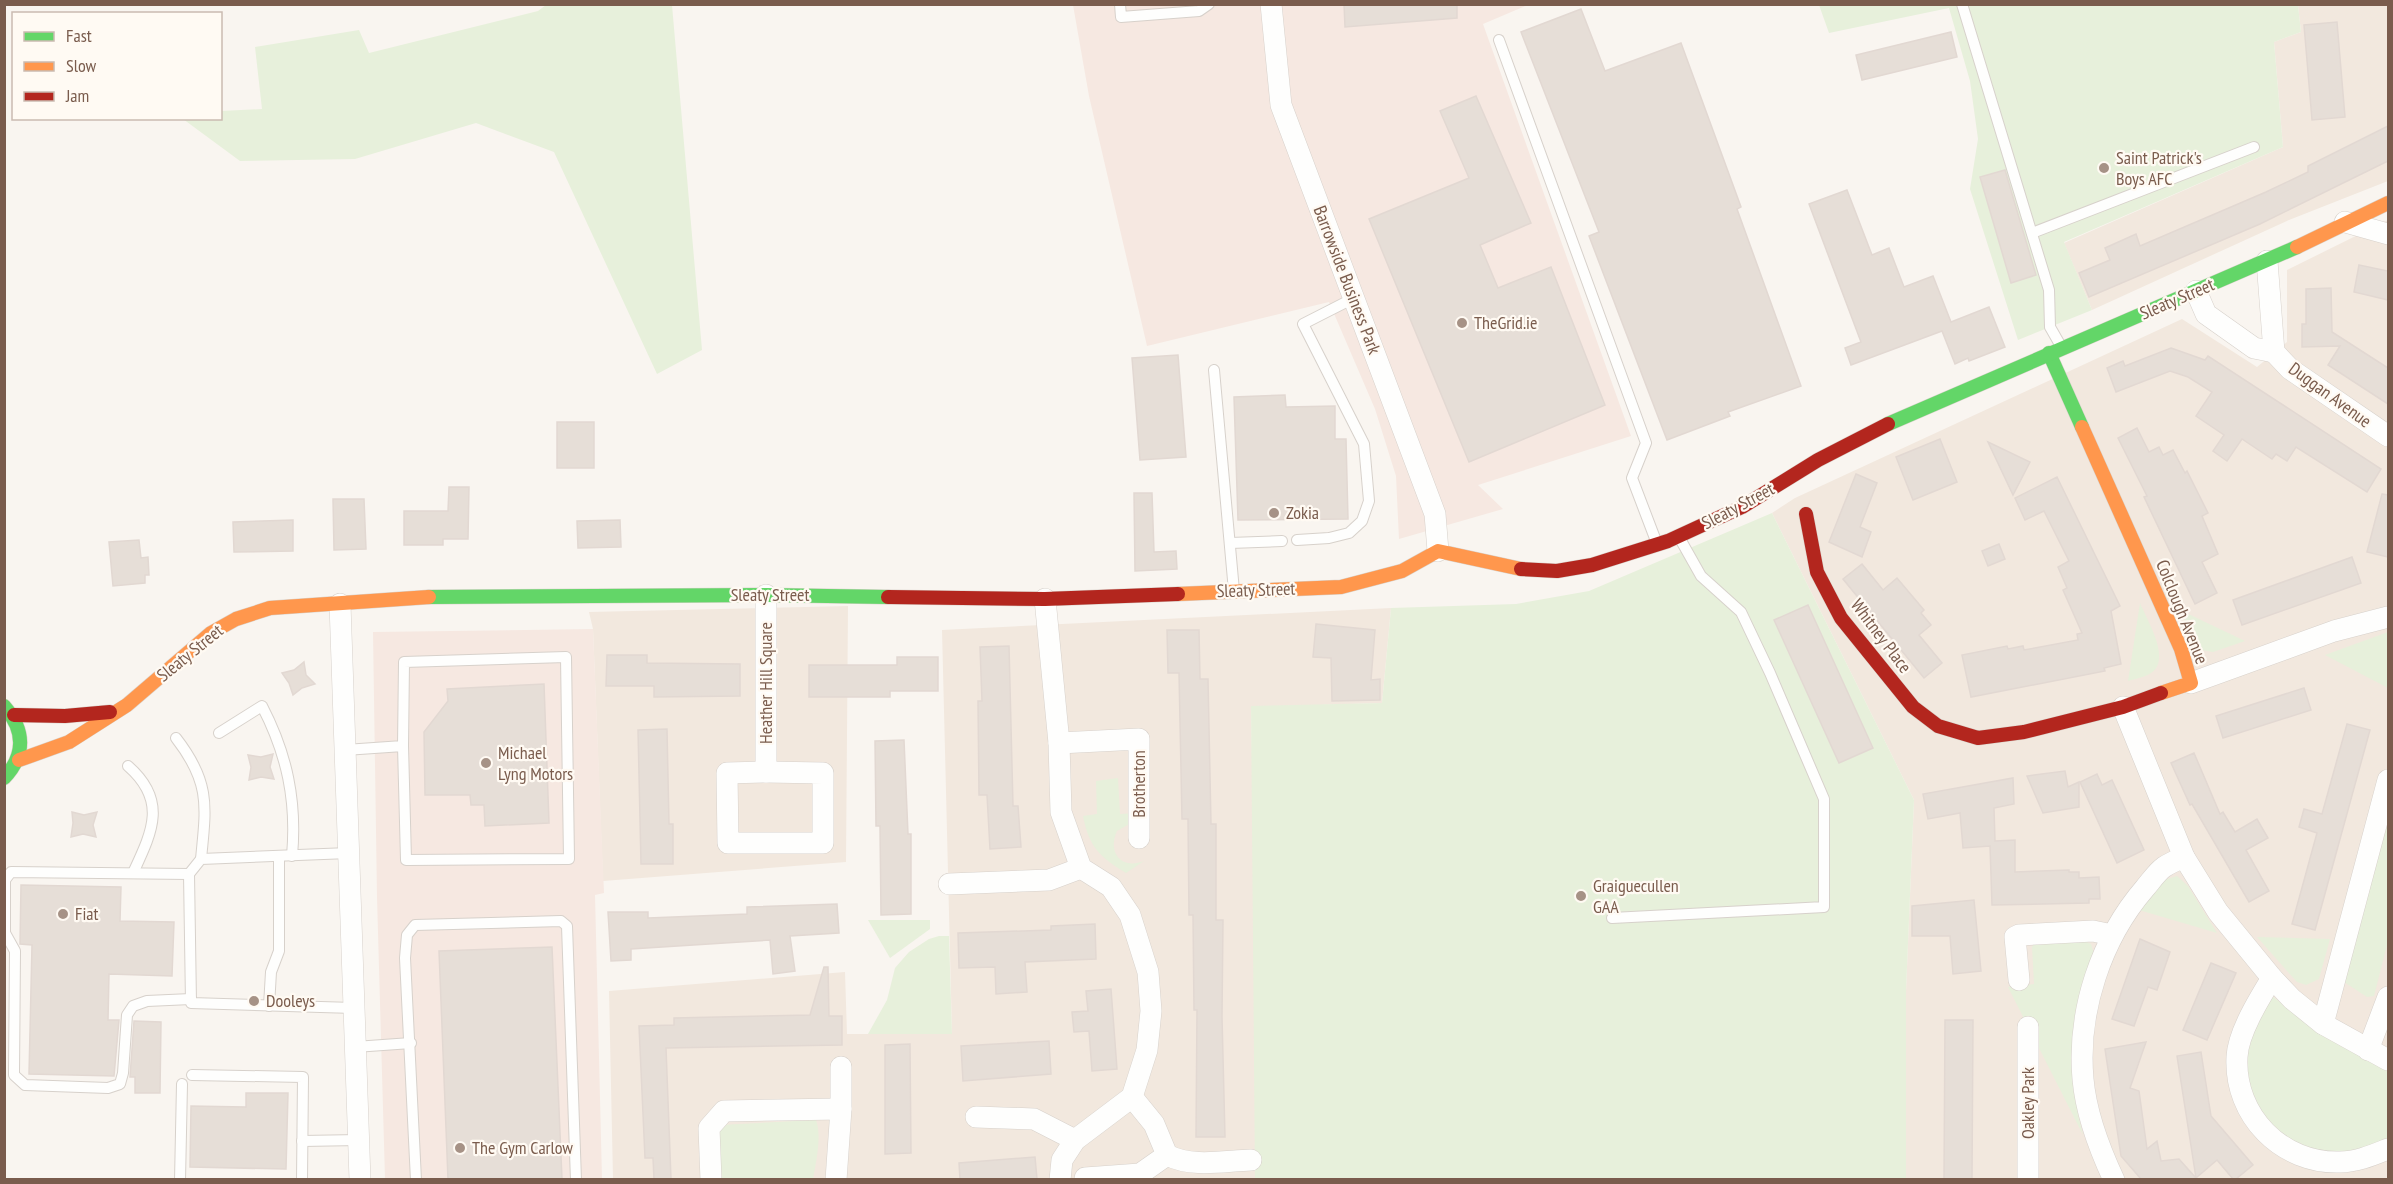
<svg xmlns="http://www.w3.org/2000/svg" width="2393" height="1184" font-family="'PT Sans Narrow',sans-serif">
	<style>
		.residential { fill: #f2e8de }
		.commercial { fill: #f6e8e1 }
		.green { fill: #e7f0db }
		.building { fill: #e6ded7; stroke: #e2d8d2; stroke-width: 1.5 }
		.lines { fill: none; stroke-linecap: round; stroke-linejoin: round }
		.lane-casing { stroke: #d7d1cb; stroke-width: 12 }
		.street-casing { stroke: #d7d1cb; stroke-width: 22 }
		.fast-casing { stroke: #d9d2cb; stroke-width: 15 }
		.slow-casing { stroke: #d9d2cb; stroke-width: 15 }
		.jam-casing { stroke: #d9d2cb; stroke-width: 15 }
		.lane { stroke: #fefefd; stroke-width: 10 }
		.street { stroke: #fefefd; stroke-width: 21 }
		.fast { stroke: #63d668; stroke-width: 14 }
		.slow { stroke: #ff974d; stroke-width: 14 }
		.jam { stroke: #b3261e; stroke-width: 14 }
		.poi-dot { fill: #a69286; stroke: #fffaf3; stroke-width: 2 }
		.labels { text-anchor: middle; stroke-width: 4.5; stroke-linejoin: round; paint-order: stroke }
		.poi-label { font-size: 18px; fill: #7a5c4d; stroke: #fffaf3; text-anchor: start }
		.street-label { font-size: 18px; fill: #7a5c4d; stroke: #fffaf3 }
	</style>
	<rect width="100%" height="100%" fill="#f9f5f0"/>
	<!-- residential -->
	<g class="residential">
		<path d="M2298,5H2388V181L2289,220L2092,310L2064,243L2283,147L2274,42L2301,32Z"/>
		<path d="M2388,220V1179H1906V991L1914,800L1772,513L1795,498L2182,319L2257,367L2287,342V270Z"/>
		<path d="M848,606L846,862L603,881L593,629L589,612Z"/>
		<path d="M1391,608L1382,703L1251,707L1261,1179H613L609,991L845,972L847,1034H952L942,630Z"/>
	</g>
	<!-- commercial -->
	<g class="commercial">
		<path d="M1073,5H1528L1483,24L1631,436L1478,485L1503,509L1399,539L1396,476L1375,409L1329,302L1147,346L1089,96Z"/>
		<path d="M593,629L604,893L595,895L602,1179H385L377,897L373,632Z"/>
	</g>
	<!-- green -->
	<g class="green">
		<path d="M546,5H672L702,350L657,374L554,152L476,123L355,159L240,161L183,119L220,118L221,111L262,109L255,47L359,30L369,53L538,11Z"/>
		<path d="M1819,5H2298L2301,32L2274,42L2283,147L2064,242L2092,310L2018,340L1970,189L1978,139L1970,81L1949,8L1829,33Z"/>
		<path d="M1772,513L1914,800L1906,991V1179H1255L1251,706L1382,703L1391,608L1516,604L1589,591Z"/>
		<path d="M2140,603C2147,620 2172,660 2151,673C2145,677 2135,679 2128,681Z"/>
		<path d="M2180,610L2245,641L2213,652L2202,650L2194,641Z"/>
		<path d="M2388,632V688L2325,655Z"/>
		<path d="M1118,778L1120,814L1137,813L1131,823L1117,831C1107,853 1122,870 1144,861L1126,873C1100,857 1089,847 1083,816L1097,814L1096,781Z"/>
		<path d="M2388,820V941L2374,996L2367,997L2344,982Z"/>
		<path d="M2177,876L2188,886L2217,933L2139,910L2164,880Z"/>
		<path d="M868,920H930V929L890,958Z"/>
		<path d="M939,936H949L952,1034H868L887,1000L895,968L909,952L929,939Z"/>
		<path d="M2257,937L2330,939L2319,979L2306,985L2297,982Z"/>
		<path d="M2083,940L2091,944L2095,957L2073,1071L2078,1114L2083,1135L2008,987L2034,984L2032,947L2036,942Z"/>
		<path d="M2272,996C2310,1026 2346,1049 2388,1071V1139L2374,1148L2332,1154L2285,1140L2254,1102L2248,1084L2245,1051L2252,1034Z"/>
		<path d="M816,1120C822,1136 816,1162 813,1179H717L720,1125Z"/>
	</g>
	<!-- building -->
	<g class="building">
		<path d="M1344,4H1457V18L1345,27Z"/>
		<path d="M1581,9L1605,71L1681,43L1741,207L1737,209L1801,386L1728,412L1730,416L1667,440L1589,236L1599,232L1521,32Z"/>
		<path d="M2337,22L2345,117L2312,120L2304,25Z"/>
		<path d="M1951,32L1957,57L1862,80L1856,55Z"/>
		<path d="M1476,96L1531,223L1480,245L1498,288L1551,267L1605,405L1469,462L1369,219L1469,178L1440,111Z"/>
		<path d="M2388,126V161L2260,224L2089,297L2079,273L2110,260L2105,248L2136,234L2140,246L2266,192L2308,172V166Z"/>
		<path d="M2005,170L2036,275L2011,283L1980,177Z"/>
		<path d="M1847,190L1872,255L1889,248L1904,287L1933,276L1951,322L1989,307L2005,347L1969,361L1968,358L1955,364L1942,331L1851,365L1845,348L1861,342L1809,204Z"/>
		<path d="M2359,265L2388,271V300L2354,292Z"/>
		<path d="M2331,288L2332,332L2388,368V404L2328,365L2340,346L2302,347V324H2306V289Z"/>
		<path d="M2171,348L2205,360L2208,356L2381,469L2367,492L2296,447L2287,461L2276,454L2272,459L2242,439L2227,461L2213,451L2224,435L2196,416L2212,392L2188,377L2170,371L2116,392L2107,368L2123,361L2125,366Z"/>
		<path d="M1178,355L1186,457L1140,460L1132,358Z"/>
		<path d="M1285,395L1286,407L1335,406V439H1346L1348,519L1238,520L1234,397Z"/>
		<rect x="557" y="422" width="37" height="46"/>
		<path d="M2137,428L2149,452L2159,447L2163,455L2173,450L2185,473L2187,471L2208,513L2202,516L2218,554L2202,562L2217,593L2195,604L2144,497L2147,496L2118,438Z"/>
		<path d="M1940,439L1957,482L1913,500L1896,457Z"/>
		<path d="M1988,442L2030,462L2013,495Z"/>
		<path d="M1856,474L1877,483L1860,527L1871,532L1862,557L1829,542Z"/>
		<path d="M2057,477L2120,606L2111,611L2121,664L2104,668L2105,671L1971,697L1962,655L2007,646L2008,649L2023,646L2024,650L2078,640L2077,634L2082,633L2063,590L2067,588L2058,567L2069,561L2044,511L2025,520L2015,498Z"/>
		<path d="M449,487H469L468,539H443V545H404V511H448Z"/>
		<path d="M1134,493H1152L1154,552L1176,551L1177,569L1135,571Z"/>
		<path d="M2382,494L2388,495V557L2367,552Z"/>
		<path d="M333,499H364L366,549L334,550Z"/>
		<path d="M293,520V551L234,552L233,522Z"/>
		<path d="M620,520L621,547L578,548L577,521Z"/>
		<path d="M139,540L141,558L148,557L149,575H145V583L113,586L109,542Z"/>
		<path d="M1999,544L2005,559L1988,566L1982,551Z"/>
		<path d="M2352,557L2361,583L2242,625L2233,600Z"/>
		<path d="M1862,564L1883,590L1897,578L1924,610L1921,613L1931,625L1919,635L1942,663L1924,678L1843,579Z"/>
		<path d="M1808,605L1873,748L1839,763L1774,620Z"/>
		<path d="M1316,624L1375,630L1371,680L1380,679V700L1332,701L1331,658L1313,657Z"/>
		<path d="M1167,630H1199L1200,679H1208L1211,824H1216V920H1223L1222,1017L1225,1137H1196L1197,1010H1194L1193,915H1189L1188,819H1182L1179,673H1168Z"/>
		<path d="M1009,646L1013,806H1018L1021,847L990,849L987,795H979L978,701H982L980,647Z"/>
		<path d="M607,655H647V663L740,664V696L654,697V686H606Z"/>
		<path d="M897,657H938V691H890V697H809V665H897Z"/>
		<path d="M304,662L306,675L315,684L302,688L293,695L289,683L282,673L294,670Z"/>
		<path d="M544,684L549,823L485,826L484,805H471L470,795H425L424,732L448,701L447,689Z"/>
		<path d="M2304,688L2311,710L2223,738L2216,716Z"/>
		<path d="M2347,724L2370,730L2315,930L2292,924L2317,833L2299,827L2304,809L2322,814Z"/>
		<path d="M667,729L669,824H673V864H641L638,730Z"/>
		<path d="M904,740L908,834H911V914L881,915L880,826H876L875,741Z"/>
		<path d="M2194,753L2220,814L2223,812L2235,832L2257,819L2268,838L2246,850L2269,891L2249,902L2192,804L2190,805L2171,763Z"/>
		<path d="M273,754L270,767L274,779L261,777L249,780L251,767L248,755L261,757Z"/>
		<path d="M2065,771L2068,787L2079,782V807L2043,813L2027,776Z"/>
		<path d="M2097,774L2102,785L2112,780L2144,850L2117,863L2080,782Z"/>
		<path d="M2013,778L2014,804L1994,808L1995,841L2015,840V872L2069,870V872H2079V878L2099,877L2100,899H2089V903L1992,905L1990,846L1963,848L1960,813L1928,819L1923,794Z"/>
		<path d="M72,812L84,815L97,812L93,825L96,837L83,834L71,837L73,823Z"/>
		<path d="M21,885L121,887L120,921L174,922L172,976L109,974L108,1020H119L114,1076L29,1074L32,945L20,944Z"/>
		<path d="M1974,900L1981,971L1953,974L1950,936H1912V906Z"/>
		<path d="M837,904L839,933L790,936L795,971L773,974L770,940L631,949V960L611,961L608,912H648V918L747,914V907Z"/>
		<path d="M1095,924L1096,959L1025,962L1027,992L996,994L995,967L959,968L958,933L1051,930V926Z"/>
		<path d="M2140,939L2170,952L2157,990L2148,987L2134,1026L2112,1019Z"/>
		<path d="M552,947L562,1179H448L439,951Z"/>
		<path d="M2211,963L2236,973L2207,1040L2183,1030Z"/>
		<path d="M824,967H828L829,1016H842V1045L666,1048L671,1179H654L653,1158H645L639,1026L674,1025V1018L810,1015Z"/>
		<path d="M1111,989L1117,1069L1092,1071L1089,1031L1074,1032L1072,1012L1088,1011L1086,991Z"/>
		<path d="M1945,1020H1973L1972,1179H1944Z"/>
		<path d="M134,1021L161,1022L160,1093H135V1077H130Z"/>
		<path d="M1049,1041L1051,1074L963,1081L961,1046Z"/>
		<path d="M2146,1042L2130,1088L2139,1091L2147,1149L2157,1141L2161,1161L2179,1159L2196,1178L2177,1056L2201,1052L2211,1116L2253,1165L2236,1179H2233L2217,1160L2196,1178L2197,1179H2141L2121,1156L2105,1049Z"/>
		<path d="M910,1044L911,1153L885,1154V1045Z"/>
		<path d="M246,1093H288L286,1169L190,1167L191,1106L246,1107Z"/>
		<path d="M1035,1157L1037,1179H960L959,1163Z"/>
	</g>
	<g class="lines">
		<defs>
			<g id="lane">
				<path d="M1120,4L1121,17L1199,11L1209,4"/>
				<path d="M1962,4L2049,290L2050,327L2062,348"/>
				<path d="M1499,40L1646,443L1632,478L1656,541"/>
				<path d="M2032,233L2254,147"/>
				<path d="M1214,370L1234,591"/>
				<path d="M1297,540L1329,538L1349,533L1362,521L1369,501L1364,444L1303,324L1354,298"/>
				<path d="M1230,543L1282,541"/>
				<path d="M219,733L262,706C287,754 297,801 292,856"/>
				<path d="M176,738C211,783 206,807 201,859"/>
				<path d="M345,750L403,746L404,662L566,657L569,859L406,860L403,746"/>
				<path d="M128,766C168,801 152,832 133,873"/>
				<path d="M189,874L191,1003L354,1008"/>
				<path d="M1612,918L1824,907V799L1770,673L1741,612L1701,576L1679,537"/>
				<path d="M191,999L147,1001L133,1006L127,1015L123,1073L120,1084L108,1088L25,1085L14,1075L15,951L5,933V880L11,872L189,874L201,859L349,853"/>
				<path d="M269,1006L271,972L279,951V856"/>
				<path d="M355,1047L411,1043"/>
				<path d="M192,1075L303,1077L302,1180"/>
				<path d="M302,1141L359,1140"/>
				<path d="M180,1180L182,1084"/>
				<path d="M416,1180L405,958L407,935L415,925L561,921L567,926L576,1180"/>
			</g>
			<g id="street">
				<path d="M1271,4L1281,105L1435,514L1438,551"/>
				<path d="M2345,222L2388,234"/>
				<path d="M2267,261L2274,352L2290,369L2388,436"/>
				<path d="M2196,291L2206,314L2254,348L2274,352"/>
				<path d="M766,595V772"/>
				<path d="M1045,599L1059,743L1061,812L1081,868L1111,887L1130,915L1148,972L1151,1011L1147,1050L1132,1097L1075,1140L1062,1160L1060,1180"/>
				<path d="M340,604L360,1180"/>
				<path d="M2191,683L2334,631L2388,617"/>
				<path d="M2123,707L2184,857L2218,912L2272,978L2292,999L2323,1024L2388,1060"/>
				<path d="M1059,743L1139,739V838"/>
				<path d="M766,772L823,773V843H728L727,773Z"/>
				<path d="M949,884L1049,880L1081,868"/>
				<path d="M2272,978C2259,999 2238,1033 2237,1057C2234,1116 2282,1164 2340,1162C2357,1162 2373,1155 2388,1149"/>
				<path d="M2019,980L2015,937L2019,935L2093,931L2112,935"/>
				<path d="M2323,1024L2388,780"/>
				<path d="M2028,1027V1180"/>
				<path d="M2368,1050L2388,997"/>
				<path d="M1132,1097L1154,1124L1167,1155C1193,1168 1223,1161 1251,1160"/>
				<path d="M976,1117L1034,1119L1075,1140"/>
				<path d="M1085,1178L1140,1174L1167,1155"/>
				<path d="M711,1180L709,1128L724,1111L841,1109"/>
				<path d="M836,1180L841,1109V1067"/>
				<path d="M2114,1180C2099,1148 2086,1114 2083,1079C2077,1011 2101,939 2145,888C2151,881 2157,872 2164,867C2170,863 2177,860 2184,857"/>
			</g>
			<g id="fast">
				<path d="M2049,353L2082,427"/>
				<path d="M1888,424L2297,247"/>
				<path d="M429,597L766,595L888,597"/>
				<path d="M4,706C25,730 26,755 4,778"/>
			</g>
			<g id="slow">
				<path d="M2297,247L2388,203"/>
				<path d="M2082,427L2181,649L2191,683L2161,693"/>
				<path d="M1178,594L1341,587L1402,571L1438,551L1521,569"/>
				<path d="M19,760L69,742L127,705L211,633L236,619L270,608L429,597"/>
			</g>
			<g id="jam">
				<path d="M1806,514L1817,572L1841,618L1913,707L1938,726L1978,738L2024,732L2123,707L2161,693"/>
				<path d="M1521,569L1557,571L1592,565L1668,541L1742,507L1818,460L1888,424"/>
				<path d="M888,597L1045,599L1178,594"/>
				<path d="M14,715L65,716L110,712"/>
			</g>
		</defs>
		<!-- lane casing -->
		<use href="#lane" class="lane-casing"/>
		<!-- street casing -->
		<use href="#street" class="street-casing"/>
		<!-- fast casing -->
		<use href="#fast" class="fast-casing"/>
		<!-- slow casing -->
		<use href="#slow" class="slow-casing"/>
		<!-- jam casing -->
		<use href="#jam" class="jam-casing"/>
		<!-- lane -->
		<use href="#lane" class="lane"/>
		<!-- street -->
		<use href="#street" class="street"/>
		<!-- fast -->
		<use href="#fast" class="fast"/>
		<!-- slow -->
		<use href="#slow" class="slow"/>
		<!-- jam -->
		<use href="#jam" class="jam"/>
	</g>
	<!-- markers -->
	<g class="poi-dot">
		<circle cx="2104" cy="168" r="6"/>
		<circle cx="1462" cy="323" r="6"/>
		<circle cx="1274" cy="513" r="6"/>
		<circle cx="486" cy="763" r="6"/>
		<circle cx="1581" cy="896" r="6"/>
		<circle cx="63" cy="914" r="6"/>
		<circle cx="254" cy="1001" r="6"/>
		<circle cx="460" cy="1148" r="6"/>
	</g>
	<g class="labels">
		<!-- poi labels -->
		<g class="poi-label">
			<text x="2116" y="164">Saint Patrick's<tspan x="2116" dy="21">Boys AFC</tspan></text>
			<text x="1474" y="329">TheGrid.ie</text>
			<text x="1286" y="519">Zokia</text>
			<text x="498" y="759">Michael<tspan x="498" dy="21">Lyng Motors</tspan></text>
			<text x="1593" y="892">Graiguecullen<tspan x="1593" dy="21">GAA</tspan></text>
			<text x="75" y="920">Fiat</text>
			<text x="266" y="1007">Dooleys</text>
			<text x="472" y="1154">The Gym Carlow</text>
		</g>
		<!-- street labels -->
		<g class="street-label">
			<text transform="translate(1347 280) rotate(69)" y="6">Barrowside Business Park</text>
			<text transform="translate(2177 299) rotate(-23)" y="6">Sleaty Street</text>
			<text transform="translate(2330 395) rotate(36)" y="6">Duggan Avenue</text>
			<text transform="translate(1738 506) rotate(-28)" y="6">Sleaty Street</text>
			<text transform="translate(1256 590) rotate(-2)" y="6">Sleaty Street</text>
			<text x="770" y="601">Sleaty Street</text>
			<text transform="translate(2182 612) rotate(68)" y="6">Colclough Avenue</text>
			<text transform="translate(1881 636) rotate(53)" y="6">Whitney Place</text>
			<text transform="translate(190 653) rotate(-39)" y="6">Sleaty Street</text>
			<text transform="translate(766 683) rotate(-90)" y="6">Heather Hill Square</text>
			<text transform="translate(1139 784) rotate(-90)" y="6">Brotherton</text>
			<text transform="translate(2028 1103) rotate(-90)" y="6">Oakley Park</text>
		</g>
	</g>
	<!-- border -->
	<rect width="2393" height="1184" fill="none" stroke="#7a5c4d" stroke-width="12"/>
	<!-- legend -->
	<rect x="12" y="12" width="210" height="108" fill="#fffaf3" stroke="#cabbb1" stroke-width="1.5"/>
	<rect x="24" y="32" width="30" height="9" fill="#63d668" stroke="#cabbb1" stroke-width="1.5"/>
	<text x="66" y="42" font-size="18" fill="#7a5c4d">Fast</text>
	<rect x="24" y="62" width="30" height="9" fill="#ff974d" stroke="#cabbb1" stroke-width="1.5"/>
	<text x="66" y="72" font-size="18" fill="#7a5c4d">Slow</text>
	<rect x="24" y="92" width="30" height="9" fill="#b3261e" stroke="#cabbb1" stroke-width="1.5"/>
	<text x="66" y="102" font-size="18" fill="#7a5c4d">Jam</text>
</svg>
